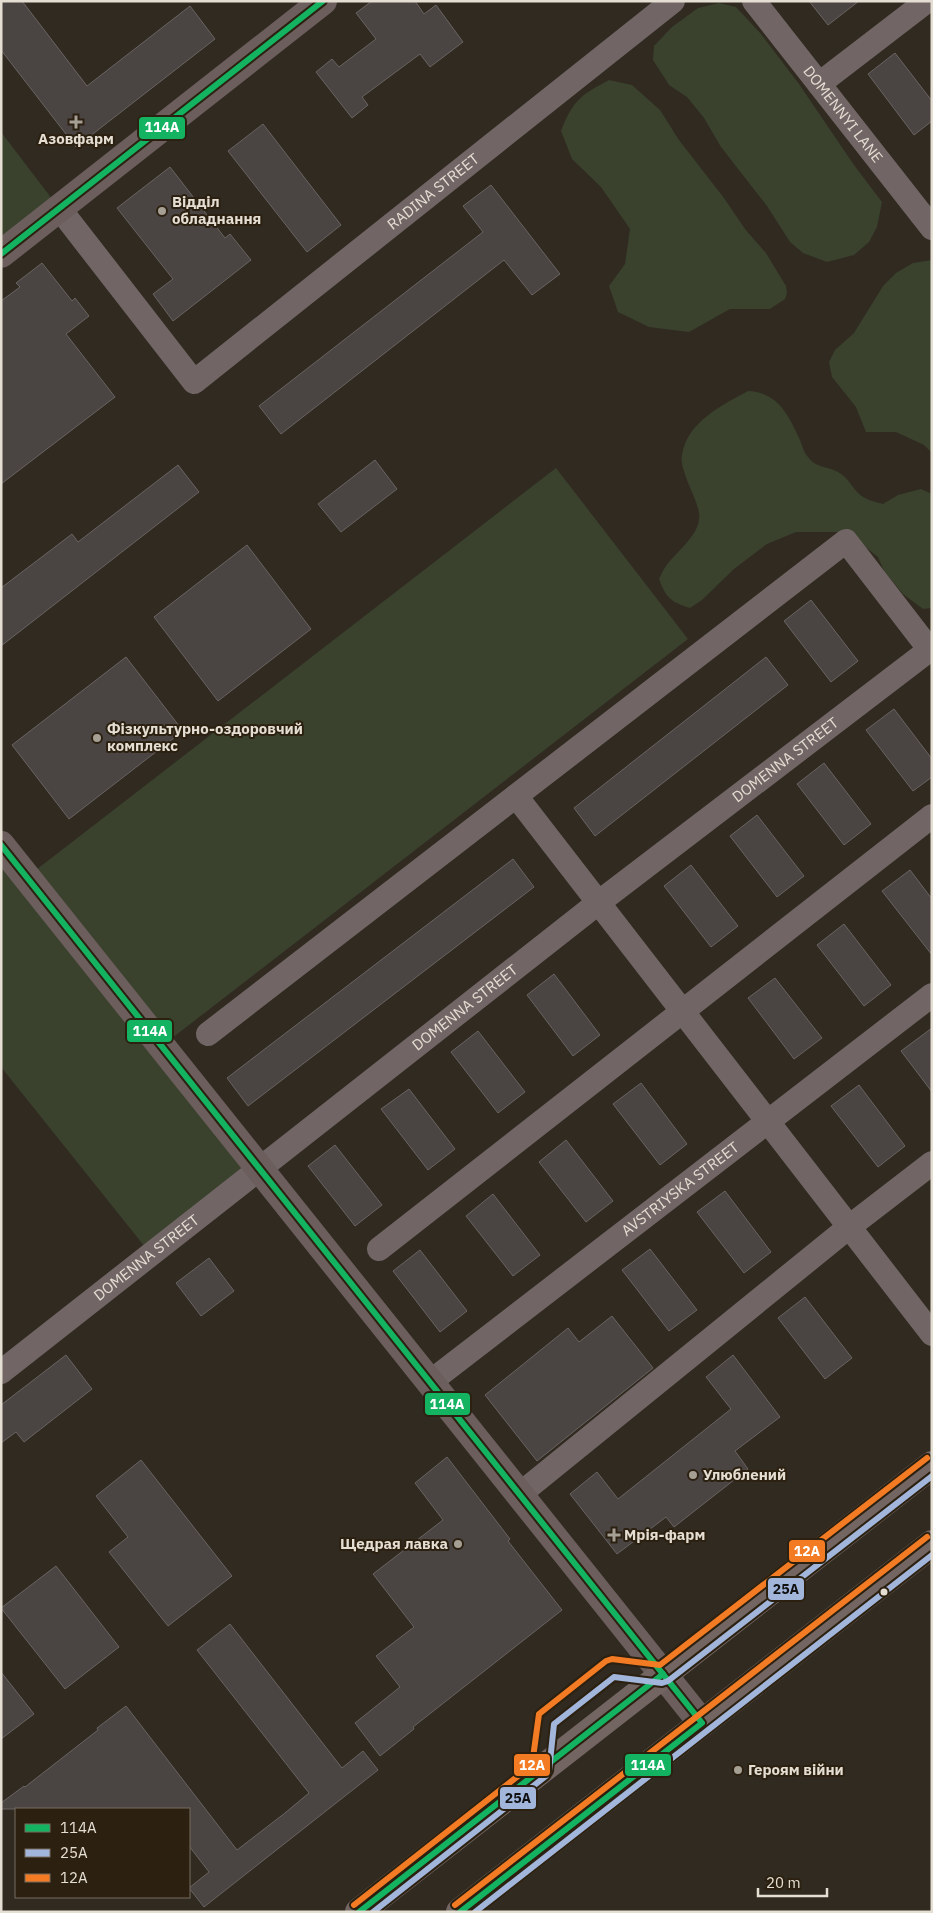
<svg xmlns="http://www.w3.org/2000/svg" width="933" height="1913" font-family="'IBM Plex Sans',sans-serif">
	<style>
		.green { fill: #3a412d }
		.building { fill: #4a4543; stroke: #696362 }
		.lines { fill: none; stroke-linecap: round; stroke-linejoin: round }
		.street { stroke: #716665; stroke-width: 24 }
		.secondary { stroke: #6b5e5c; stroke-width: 28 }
		.primary { stroke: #736662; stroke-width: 28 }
		.bus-1-casing { stroke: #2c2110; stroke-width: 10 }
		.bus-2-casing { stroke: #2c2110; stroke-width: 10 }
		.bus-3-casing { stroke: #2c2110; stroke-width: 10 }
		.bus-1 { stroke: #13b361; stroke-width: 6 }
		.bus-2 { stroke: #a2b5db; stroke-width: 6 }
		.bus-3 { stroke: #f37b24; stroke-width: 6 }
		.poi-dot { fill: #a69f94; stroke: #2c2110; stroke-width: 2 }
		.bus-dot { fill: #e5ded3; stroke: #2c2110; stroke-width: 2 }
		.labels { text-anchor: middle; stroke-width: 4; stroke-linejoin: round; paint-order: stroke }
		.street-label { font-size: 15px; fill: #e5ded3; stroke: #2c2110 }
		.poi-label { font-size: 15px; font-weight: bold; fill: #e5ded3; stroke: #2c2110; text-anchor: start }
		.line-badge { stroke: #2c2110; stroke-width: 2 }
		.badge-label { font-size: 14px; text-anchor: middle; font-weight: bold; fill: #fff }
		.pale-badge-label { font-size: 14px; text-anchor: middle; font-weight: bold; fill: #111 }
	</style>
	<rect width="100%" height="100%" fill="#302a20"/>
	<!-- green -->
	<g class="green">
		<path d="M719,3L736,7L761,34L799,84L854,165L882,202L877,227L869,242L854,255L827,262L803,253L790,242L767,206L721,147L704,118L687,97L669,85L653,60L654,46L672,27L698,8Z"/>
		<path d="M609,80L632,85L660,110L679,140L724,198L745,229L766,253L786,286L787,293L785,299L770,309H730L689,332L649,327L618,312L609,286L625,264L630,229L601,187L572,159L561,131C573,100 581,95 609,80Z"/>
		<path d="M1,132L59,208L1,254Z"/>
		<path d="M932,260V453L924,445L896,432H866L856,407L832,377L829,362L835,350L854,333L883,286L896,273L913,263Z"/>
		<path d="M748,391C778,392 789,416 800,440C802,445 804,453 808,457C816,468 827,466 838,472C850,478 853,492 865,498C870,501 877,502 883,504L898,495L921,489L932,494V608L923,609L903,594L884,571L878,557L859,542L842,532H796L767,544L734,569L702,600L690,608C671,602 666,598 659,579C661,575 663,570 666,566C675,553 697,537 699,520C701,509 691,491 687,480C685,474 680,461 682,455C687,422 722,405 748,391Z"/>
		<path d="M556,468L688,639L167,1042L32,873Z"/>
		<path d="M1,857L248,1166L145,1247L1,1067Z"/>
	</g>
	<!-- building -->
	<g class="building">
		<path d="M1,1H22L87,86L190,6L215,39L76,147L1,50Z"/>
		<path d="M372,1H415L424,14L436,5L463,42L430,67L420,54L362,97L368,105L352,118L316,72L332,59L339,67L376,39L356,13Z"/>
		<path d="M809,1H859L828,25Z"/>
		<path d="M895,53L932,101V121L914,135L868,74Z"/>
		<path d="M263,124L341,225L307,252L228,151Z"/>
		<path d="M170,167L225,238L230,234L251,260L173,321L153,294L173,279L117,208Z"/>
		<path d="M491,185L560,274L532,295L504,260L281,434L259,406L483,232L463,206Z"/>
		<path d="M42,263L72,301L75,298L89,316L66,334L115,397L1,484V301L20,287L16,283Z"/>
		<path d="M375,460L397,489L341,532L318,504Z"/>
		<path d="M178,465L199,492L1,646V588L72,534L78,542Z"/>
		<path d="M247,545L311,629L218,701L154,617Z"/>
		<path d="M811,600L858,661L831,682L784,621Z"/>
		<path d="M126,657L183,731L69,819L12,745Z"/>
		<path d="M766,657L788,685L595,836L574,808Z"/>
		<path d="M894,709L932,759V777L913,791L866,730Z"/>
		<path d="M824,763L871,824L844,845L797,784Z"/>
		<path d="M757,815L804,876L777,897L730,836Z"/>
		<path d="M513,859L534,887L248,1106L227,1078Z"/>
		<path d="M691,865L738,926L711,947L664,886Z"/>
		<path d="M910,870L932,899V955L882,891Z"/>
		<path d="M844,924L891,985L864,1006L817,945Z"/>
		<path d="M554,974L600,1035L573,1056L527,995Z"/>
		<path d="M775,978L822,1038L794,1059L748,998Z"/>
		<path d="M932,1028V1092L901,1051Z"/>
		<path d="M478,1031L525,1092L498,1113L451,1052Z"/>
		<path d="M641,1083L687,1144L660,1165L613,1104Z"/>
		<path d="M859,1085L905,1146L878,1167L831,1106Z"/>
		<path d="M409,1089L455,1149L428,1170L381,1109Z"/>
		<path d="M566,1140L613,1201L586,1222L539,1162Z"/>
		<path d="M335,1145L382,1205L355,1226L308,1166Z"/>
		<path d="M725,1191L771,1252L744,1273L697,1212Z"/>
		<path d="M493,1194L540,1255L513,1276L466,1216Z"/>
		<path d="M650,1249L697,1310L669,1331L622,1270Z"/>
		<path d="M420,1250L467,1311L440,1332L393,1271Z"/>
		<path d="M209,1258L234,1291L201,1316L176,1283Z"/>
		<path d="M805,1297L852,1358L825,1379L778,1318Z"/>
		<path d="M612,1316L653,1368L537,1461L485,1395L568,1328L579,1342Z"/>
		<path d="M66,1355L92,1389L24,1442L16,1432L1,1443V1405Z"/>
		<path d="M733,1355L780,1417L735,1451L748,1469L674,1527L666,1517L617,1554L570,1494L597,1472L618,1499L731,1409L706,1377Z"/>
		<path d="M447,1457L510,1539L508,1541L562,1610L413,1727L414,1729L380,1756L355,1723L400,1687L376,1656L414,1627L373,1574L443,1520L415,1483Z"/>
		<path d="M141,1460L232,1576L168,1626L109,1552L128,1537L96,1496Z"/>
		<path d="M56,1566L119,1647L65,1689L1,1608Z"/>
		<path d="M230,1624L342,1768L363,1751L378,1770L204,1907L189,1888L209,1872L189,1846V1809H1V1803L24,1786L25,1787L98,1730L97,1728L126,1706L237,1850L285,1813L309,1793L197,1650Z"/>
		<path d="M1,1672L34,1714L1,1739Z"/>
	</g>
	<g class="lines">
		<!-- street -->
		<g class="street">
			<path id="s1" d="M754,1L932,228"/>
			<path d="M819,84L927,1"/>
			<path id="s2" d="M59,208L194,382L673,1"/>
			<path d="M516,796L932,1334"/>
			<path d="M208,1034L846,541L930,650"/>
			<path d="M379,1249L932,816"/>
			<path id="s3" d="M1,1372L598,903L932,648"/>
			<path id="s4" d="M430,1382L932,995"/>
			<path d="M520,1494L849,1227L932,1163"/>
		</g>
		<!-- secondary -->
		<g class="secondary">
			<path d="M1,254L323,1"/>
			<path d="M1,845L702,1723"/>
		</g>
		<!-- primary -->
		<g class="primary">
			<path d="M359,1912L932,1465"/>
			<path d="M460,1912L932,1544"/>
		</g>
		<defs>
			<g id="bus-1">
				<path d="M1,254L323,1"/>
				<path d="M1,845L702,1723L460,1912"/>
				<path d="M359,1912L663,1674"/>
			</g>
			<g id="bus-2">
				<path d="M373,1912L546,1776L549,1771L554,1724L614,1677L662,1683L668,1681L932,1476"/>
				<path d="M475,1912L932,1555"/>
			</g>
			<g id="bus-3">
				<path d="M354,1905L532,1765L539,1714L606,1661L612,1659L660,1665L927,1458"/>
				<path d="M455,1905L927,1537"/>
			</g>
		</defs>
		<!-- bus-1 casing -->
		<use href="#bus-1" class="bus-1-casing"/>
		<!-- bus-2 casing -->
		<use href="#bus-2" class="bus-2-casing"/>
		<!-- bus-3 casing -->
		<use href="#bus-3" class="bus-3-casing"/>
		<!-- bus-1 -->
		<use href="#bus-1" class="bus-1"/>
		<!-- bus-2 -->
		<use href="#bus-2" class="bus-2"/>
		<!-- bus-3 -->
		<use href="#bus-3" class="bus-3"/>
	</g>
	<!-- markers -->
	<g class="poi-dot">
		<path d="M73.5 114.5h5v5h5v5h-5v5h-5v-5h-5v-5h5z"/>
		<circle cx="162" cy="211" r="5"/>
		<circle cx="97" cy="738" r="5"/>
		<circle cx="693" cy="1475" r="5"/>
		<path d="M611.5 1527.5h5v5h5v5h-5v5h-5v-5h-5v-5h5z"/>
		<circle cx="458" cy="1544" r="5"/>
		<circle cx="738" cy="1770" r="5"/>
	</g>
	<circle class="bus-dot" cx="884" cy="1592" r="4.5"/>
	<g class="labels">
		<!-- street labels -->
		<g class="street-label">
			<text dy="5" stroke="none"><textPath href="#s1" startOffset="144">DOMENNYI LANE</textPath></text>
			<text dy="5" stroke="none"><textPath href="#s2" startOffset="526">RADINA STREET</textPath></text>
			<text dy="5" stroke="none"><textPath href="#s3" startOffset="995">DOMENNA STREET</textPath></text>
			<text dy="5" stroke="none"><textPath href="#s3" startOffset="590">DOMENNA STREET</textPath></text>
			<text dy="5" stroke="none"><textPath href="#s4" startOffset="316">AVSTRIYSKA STREET</textPath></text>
			<text dy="5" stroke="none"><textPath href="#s3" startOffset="185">DOMENNA STREET</textPath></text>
		</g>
		<!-- poi labels -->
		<g class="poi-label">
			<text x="76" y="144" text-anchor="middle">Азовфарм</text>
			<text x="172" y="207">Відділ<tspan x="172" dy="17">обладнання</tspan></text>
			<text x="107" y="734">Фізкультурно-оздоровчий<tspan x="107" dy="17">комплекс</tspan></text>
			<text x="703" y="1480">Улюблений</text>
			<text x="624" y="1540">Мрія-фарм</text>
			<text x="448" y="1549" text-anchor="end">Щедрая лавка</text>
			<text x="748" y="1775">Героям війни</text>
		</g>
	</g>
	<g class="line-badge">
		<rect x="138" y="116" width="48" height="24" rx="5" fill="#13b361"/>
		<rect x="126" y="1019" width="47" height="24" rx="5" fill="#13b361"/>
		<rect x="424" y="1392" width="47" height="24" rx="5" fill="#13b361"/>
		<rect x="788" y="1539" width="38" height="24" rx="5" fill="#f37b24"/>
		<rect x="767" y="1577" width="38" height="24" rx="5" fill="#a2b5db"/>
		<rect x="513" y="1753" width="38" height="24" rx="5" fill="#f37b24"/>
		<rect x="624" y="1753" width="48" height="24" rx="5" fill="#13b361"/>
		<rect x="499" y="1786" width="38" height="24" rx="5" fill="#a2b5db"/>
	</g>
	<g class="badge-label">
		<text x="162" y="132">114А</text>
		<text x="150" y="1036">114А</text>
		<text x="447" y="1409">114А</text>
		<text x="807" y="1556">12А</text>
		<text x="532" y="1770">12А</text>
		<text x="648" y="1770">114А</text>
	</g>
	<g class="pale-badge-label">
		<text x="786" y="1594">25А</text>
		<text x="518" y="1803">25А</text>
	</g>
	<!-- border -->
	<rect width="933" height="1913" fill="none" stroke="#e5ded3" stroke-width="5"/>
	<!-- legend -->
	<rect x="15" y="1808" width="175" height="90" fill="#2c2110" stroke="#766d5e"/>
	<rect x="25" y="1824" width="25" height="8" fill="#13b361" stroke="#766d5e"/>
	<text x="60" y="1833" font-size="15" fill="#e5ded3">114А</text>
	<rect x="25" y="1849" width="25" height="8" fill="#a2b5db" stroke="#766d5e"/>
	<text x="60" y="1858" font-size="15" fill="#e5ded3">25А</text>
	<rect x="25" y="1874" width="25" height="8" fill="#f37b24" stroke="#766d5e"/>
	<text x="60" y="1883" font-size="15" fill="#e5ded3">12А</text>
	<!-- scale -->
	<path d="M758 1888v8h69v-8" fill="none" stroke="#e5ded3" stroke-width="2.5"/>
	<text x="766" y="1888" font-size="15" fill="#e5ded3" stroke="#2c2110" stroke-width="4" paint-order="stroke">20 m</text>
</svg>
